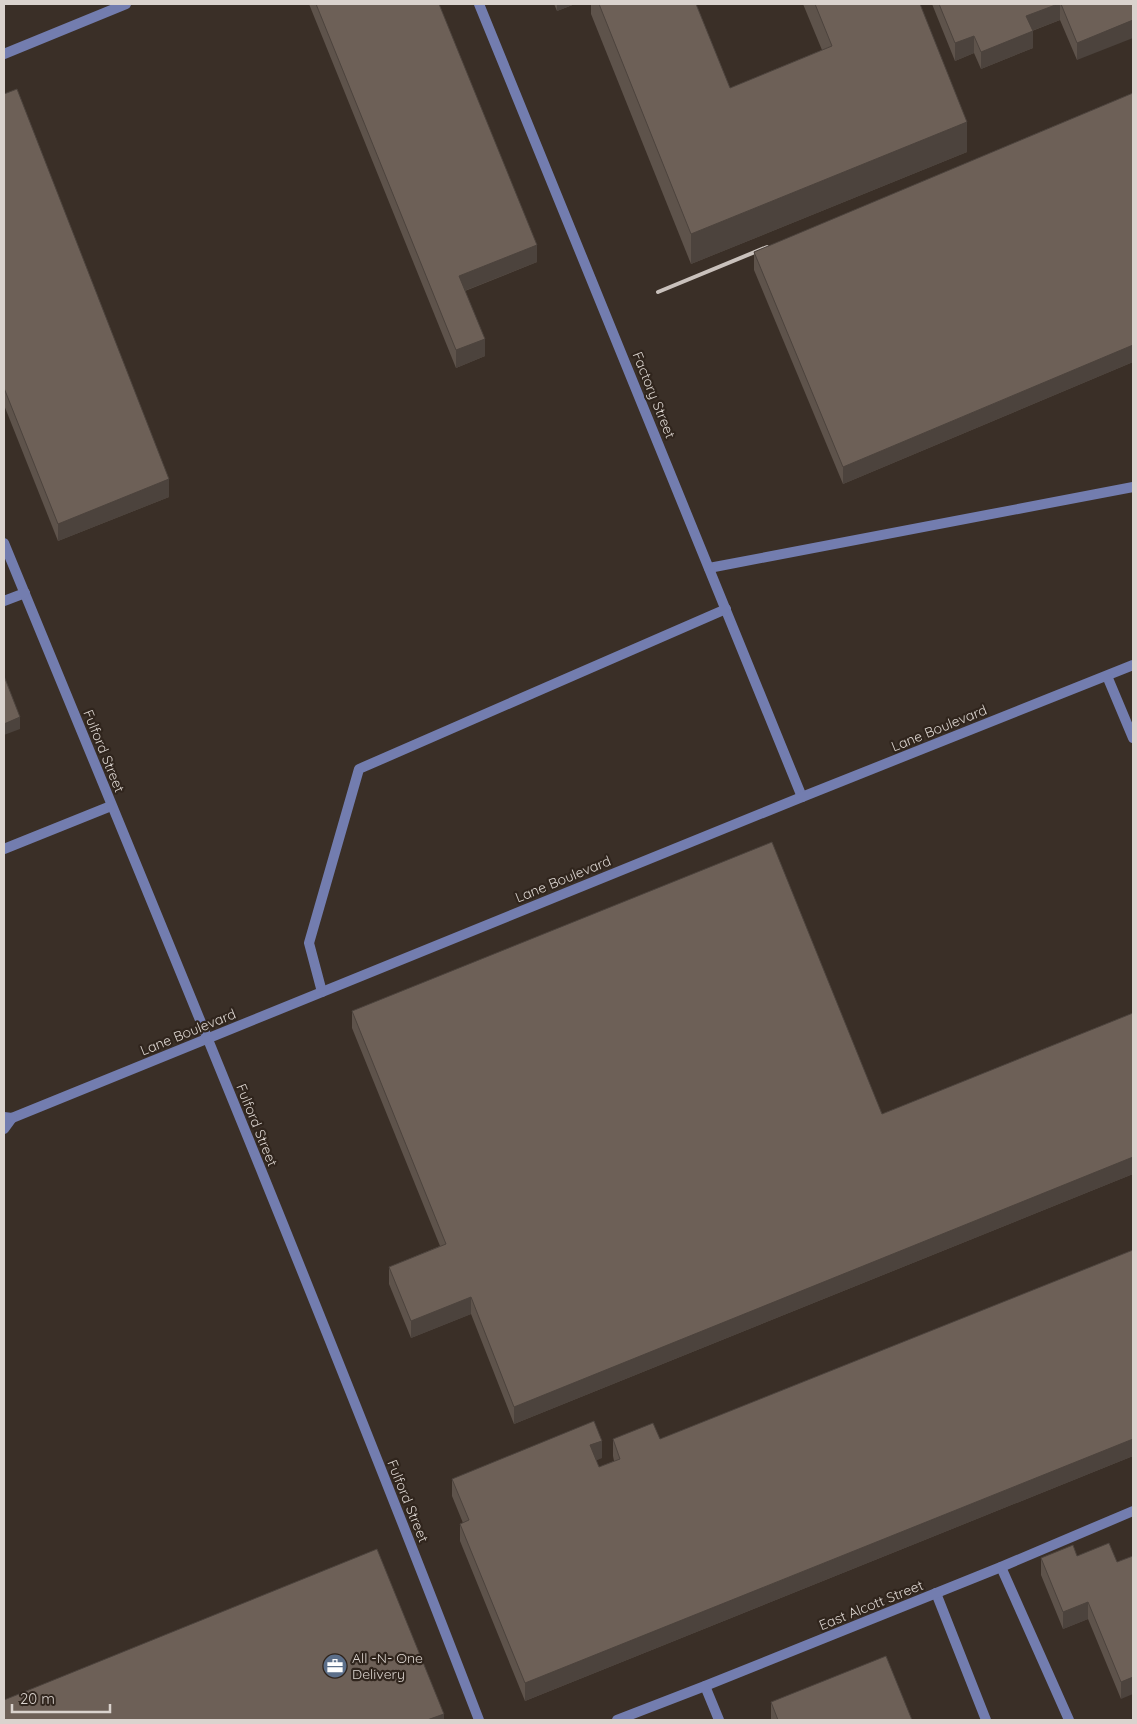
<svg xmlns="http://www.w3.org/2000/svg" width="1137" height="1724" font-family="Quicksand,sans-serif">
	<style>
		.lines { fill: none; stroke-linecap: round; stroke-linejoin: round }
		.service { stroke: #737daf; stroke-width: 10 }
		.minor { stroke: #737daf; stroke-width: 10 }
		.rail { stroke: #c9c1bc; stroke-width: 4 }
		.wall { fill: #5e534b }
		.shaded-wall { fill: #4c433d }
		.building { fill: #6d6057; stroke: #4c433d }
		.labels { text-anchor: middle; stroke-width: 4.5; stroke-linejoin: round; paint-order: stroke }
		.street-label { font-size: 14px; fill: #dad3ce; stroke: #30251d }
		.poi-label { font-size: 14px; fill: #dad3ce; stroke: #30251d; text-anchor: start }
	</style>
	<rect width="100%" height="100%" fill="#3a2f27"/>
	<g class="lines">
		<!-- service -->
		<g class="service">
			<path d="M709,568L1133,487"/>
			<path d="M4,849L111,806"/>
			<path d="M322,992L309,943L359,769L726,609"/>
			<path d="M1001,1567L1069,1720"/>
			<path d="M936,1593L986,1720"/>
			<path d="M705,1686L719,1720"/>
		</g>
		<!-- minor -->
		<g class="minor">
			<path d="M479,4L802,797"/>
			<path d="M4,54L126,4"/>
			<path d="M4,543C165,934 327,1325 479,1720"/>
			<path d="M4,601L25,593"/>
			<path d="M1107,676L1133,738"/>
			<path d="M4,1117L12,1118L802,797L1133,665"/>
			<path d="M4,1129L12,1118"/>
			<path d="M617,1720L705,1686L1001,1567L1133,1511"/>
		</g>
		<!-- rail -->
		<path class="rail" d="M658,292L767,247"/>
	</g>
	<!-- wall -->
	<g class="wall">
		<path d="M309,4H439L537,262L465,291L485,356L456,368Z"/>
		<path d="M554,4H575L557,11Z"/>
		<path d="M591,4H696L730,88L822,50L803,4H920L967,152L691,264L591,14Z"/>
		<path d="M932,4H1133L1077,60L1060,20L1032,31L1033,48L981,69L974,53L955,61Z"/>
		<path d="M1133,93V362L843,484L754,270V252Z"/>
		<path d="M4,94L169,497L58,541L4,405Z"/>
		<path d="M352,1011L882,1114L1133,1013V1174L514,1424L471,1314L411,1338L389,1284V1267L440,1246L352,1028Z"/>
		<path d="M1133,1250V1456L525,1701L460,1541V1524L463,1523L452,1496V1479L602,1458L596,1460L599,1467L614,1461L613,1456V1439H660Z"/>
		<path d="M1077,1556L1117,1562L1133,1556L1121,1699L1088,1619L1063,1629L1041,1575V1558Z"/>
		<path d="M771,1702L912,1720H771Z"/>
	</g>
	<!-- shaded-wall -->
	<g class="shaded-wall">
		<path d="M557,4H575L557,11Z"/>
		<path d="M1058,4H1060V20L1026,33V16Z"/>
		<path d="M1133,20V38L1077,60V43Z"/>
		<path d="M1033,31V48L981,69V52Z"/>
		<path d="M974,36V53L955,61V43Z"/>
		<path d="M967,122V152L691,264V234Z"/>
		<path d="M537,245V262L459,293V276Z"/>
		<path d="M485,339V356L456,368V350Z"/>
		<path d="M1133,345V362L843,484V467Z"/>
		<path d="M169,479V497L58,541V524Z"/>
		<path d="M20,717V729L4,735V724Z"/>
		<path d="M1133,1157V1174L514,1424V1407Z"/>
		<path d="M471,1297V1314L411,1338V1321Z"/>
		<path d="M1133,1439V1456L525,1701V1683Z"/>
		<path d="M602,1441V1458L590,1463V1445Z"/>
		<path d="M1088,1602V1619L1063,1629V1612Z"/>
		<path d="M1133,1677V1694L1121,1699V1682Z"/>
		<path d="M444,1714V1720H427Z"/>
	</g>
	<!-- building -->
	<g class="building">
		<path d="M316,4H439L537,245L459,276L485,339L456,350Z"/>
		<path d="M599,4H696L730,88L832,46L815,4H920L967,122L691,234Z"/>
		<path d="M939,4H1058L1026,16L1033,31L981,52L974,36L955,43Z"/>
		<path d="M1061,4H1133V20L1077,43Z"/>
		<path d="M17,89L169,479L58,524L4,388V94Z"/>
		<path d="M1133,93V345L843,467L754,252Z"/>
		<path d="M4,676L20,717L4,724Z"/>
		<path d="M772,842L882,1114L1133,1013V1157L514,1407L471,1297L411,1321L389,1267L446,1244L352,1011Z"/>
		<path d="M1133,1250V1439L525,1683L460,1524L469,1520L452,1479L594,1421L602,1441L590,1445L599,1467L620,1459L613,1439L653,1423L660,1439Z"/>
		<path d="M1109,1543L1117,1562L1133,1556V1677L1121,1682L1088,1602L1063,1612L1041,1558L1073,1545L1077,1556Z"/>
		<path d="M377,1549L444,1714L427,1720H4V1700Z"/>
		<path d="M886,1656L912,1720H778L771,1702Z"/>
	</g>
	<!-- icons -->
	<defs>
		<symbol id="office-disc" viewBox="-11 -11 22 22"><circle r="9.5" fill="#5c6f8a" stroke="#30251d"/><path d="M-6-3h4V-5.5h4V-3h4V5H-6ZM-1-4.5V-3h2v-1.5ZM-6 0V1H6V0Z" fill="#fff"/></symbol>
	</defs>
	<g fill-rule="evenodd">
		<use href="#office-disc" x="321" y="1652" width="28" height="28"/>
	</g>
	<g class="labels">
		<!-- street labels -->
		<g class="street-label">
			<text transform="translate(654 395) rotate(68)" y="5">Factory Street</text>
			<text transform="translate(939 728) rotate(-22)" y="5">Lane Boulevard</text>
			<text transform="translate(104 751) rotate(68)" y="5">Fulford Street</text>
			<text transform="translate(563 879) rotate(-22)" y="5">Lane Boulevard</text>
			<text transform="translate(188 1032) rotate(-22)" y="5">Lane Boulevard</text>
			<text transform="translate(257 1125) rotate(68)" y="5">Fulford Street</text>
			<text transform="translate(408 1501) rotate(68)" y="5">Fulford Street</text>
			<text transform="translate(871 1605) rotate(-22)" y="5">East Alcott Street</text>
		</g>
		<!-- poi labels -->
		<g class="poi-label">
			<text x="352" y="1663">All -N- One<tspan x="352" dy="16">Delivery</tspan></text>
		</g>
	</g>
	<!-- border -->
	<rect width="1137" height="1724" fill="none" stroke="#dad3ce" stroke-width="10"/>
	<!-- scale -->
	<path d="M12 1704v8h98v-8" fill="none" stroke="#dad3ce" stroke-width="2.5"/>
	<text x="20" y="1704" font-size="15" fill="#dad3ce" stroke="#30251d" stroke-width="4" paint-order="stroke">20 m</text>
</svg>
